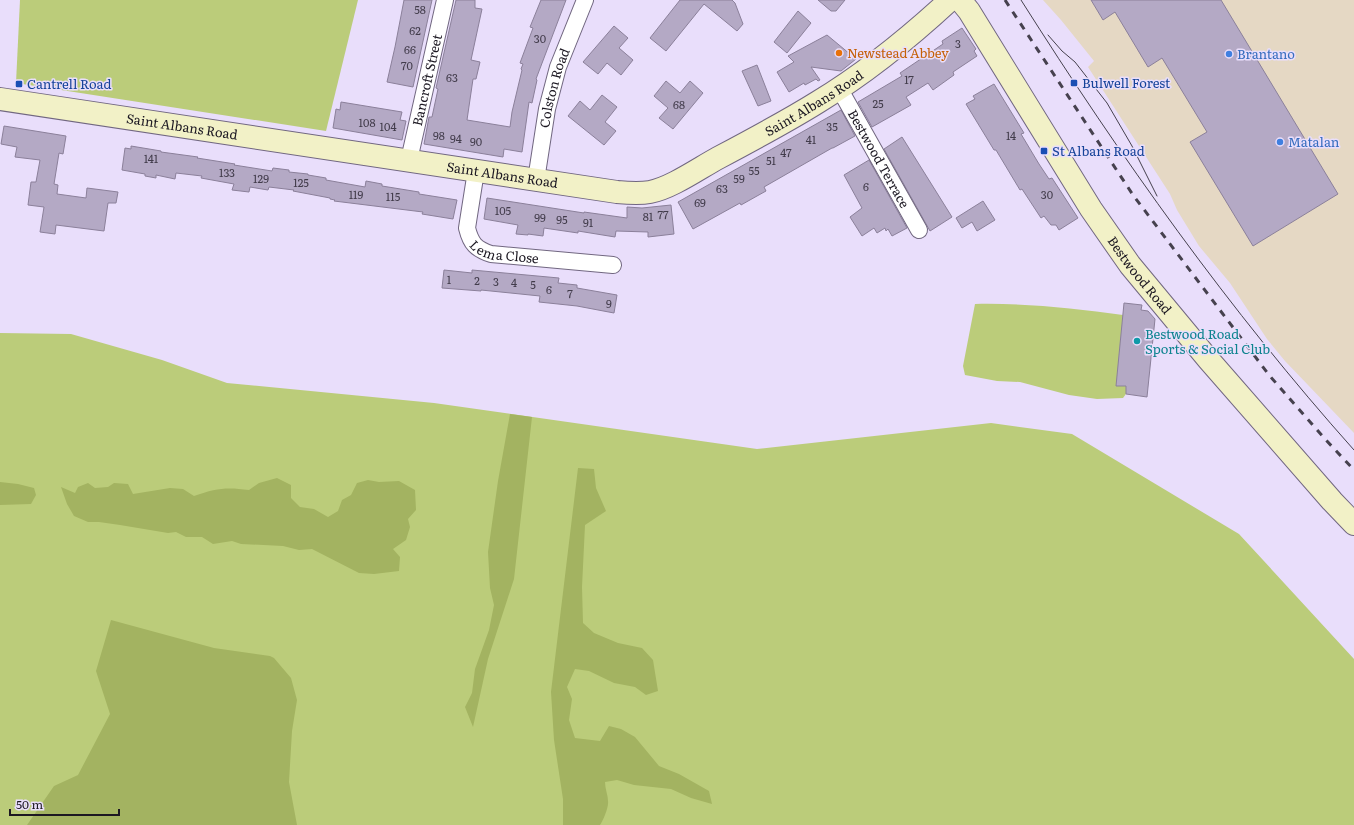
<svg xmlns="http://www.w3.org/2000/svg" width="1354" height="825" font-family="Literata,serif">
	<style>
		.commercial { fill: #e5d8c4 }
		.green { fill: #bbcc7a }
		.forest { fill: #a3b361 }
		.building { fill: #b4a9c5; stroke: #8b809a }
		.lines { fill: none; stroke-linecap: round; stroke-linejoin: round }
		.street-casing { stroke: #716780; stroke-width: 18 }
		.secondary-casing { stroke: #716780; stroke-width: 24 }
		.street { stroke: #fff; stroke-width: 16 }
		.secondary { stroke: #f2f1c7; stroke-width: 22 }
		.tram { stroke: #46414e; stroke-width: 1 }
		.rail { stroke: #46414e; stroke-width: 3; stroke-dasharray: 7 7; stroke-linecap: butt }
		.food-dot { fill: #e8710a; stroke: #e9defb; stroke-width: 1.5 }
		.shop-dot { fill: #3f7fe0; stroke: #e9defb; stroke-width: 1.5 }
		.transit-dot { fill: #1a4fb4; stroke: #e9defb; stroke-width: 1.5 }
		.culture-dot { fill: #0f9aa8; stroke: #e9defb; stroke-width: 1.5 }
		.labels { text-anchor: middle; stroke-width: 3; stroke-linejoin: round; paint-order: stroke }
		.number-label { font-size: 11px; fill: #423c4b }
		.food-label { font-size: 13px; fill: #c56008; stroke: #e9defb; text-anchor: start }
		.shop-label { font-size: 13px; fill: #366cbe; stroke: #e9defb; text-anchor: start }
		.street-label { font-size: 13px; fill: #1c1822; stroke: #e9defb }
		.transit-label { font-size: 13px; fill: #164399; stroke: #e9defb; text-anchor: start }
		.culture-label { font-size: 13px; fill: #0d838f; stroke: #e9defb; text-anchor: start }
	</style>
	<rect width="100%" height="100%" fill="#e9defb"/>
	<!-- commercial -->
	<path class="commercial" d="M1043,0H1354V433L1285,361L1267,339L1230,283L1199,246L1177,210L1170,194L1088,67L1094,61L1061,20Z"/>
	<!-- green -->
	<g class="green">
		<path d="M20,0H358L326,131L16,83Z"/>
		<path d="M975,304C1025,303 1074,308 1123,315L1117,386H1126V394L1123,398L1097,399L1069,395L1020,382L997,381L965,375L963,366Z"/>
		<path d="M0,333L71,334L162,360L227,383L434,403L757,449L991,423L1072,434L1239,534L1354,659V825H0Z"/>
	</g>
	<!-- forest -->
	<g class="forest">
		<path d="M510,414L532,417L514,579L488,659L473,727L465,707L472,693L475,669L489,630L494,605L490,588L488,552L498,481Z"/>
		<path d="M578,468L594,469L596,488L606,511L585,525L582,587L583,623L594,633L618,643L642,648L653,660L658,691L646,695L635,687L614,683L589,671L575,669L567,687L572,699L569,720L575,738L600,741L609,726L621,729L635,737L659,766L679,774L709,791L712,804L691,798L671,789L634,785L617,780L605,782C605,789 608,795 608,801C609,807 603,821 600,825H563V799L554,740L551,692Z"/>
		<path d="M277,478L291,485V498L300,507L314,509L328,517L338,511L342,500L351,495L357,483L368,480L379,482L399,481L415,490L416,510L408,519L410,527L406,540L393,549L400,557L399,571L374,574L359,573L312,549L299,550L283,546L241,544L232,541L213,544L202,537H186L176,532L168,533L120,525L99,522H88L74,516L67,504L61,487L75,493L78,487L88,483L95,488L108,487L114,483L128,484L133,494L170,488L183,489L194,496C216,488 227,487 249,490L259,483Z"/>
		<path d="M0,482L18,484L34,488L36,495L31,504L0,505Z"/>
		<path d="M111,620L214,648L270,656L274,658L291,678L297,700L292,731L289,782L297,825H27L54,786L78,775L110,714L96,671Z"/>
	</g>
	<!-- building -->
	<g class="building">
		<path d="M404,0H432L413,87L387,82L395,47Z"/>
		<path d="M456,0H475V8L482,9L471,60L480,62L476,79H473L467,120L510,127L512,112L522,70L521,69L523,64L520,63L533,28L530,27L541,0H566L536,79L537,80L532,103L529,102L522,152L504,149L503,157L424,144L429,117H432L438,89L436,88Z"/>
		<path d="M680,0H732L735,3L743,24L737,31L704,4L666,51L650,38Z"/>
		<path d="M818,0H845L836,11H831Z"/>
		<path d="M1091,0H1221L1338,194L1253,246L1190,142L1207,132L1162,58L1148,67L1115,12L1103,20Z"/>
		<path d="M798,11L811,23L787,53L774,42Z"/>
		<path d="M614,26L628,38L619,48L633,60L621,75L607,63L598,74L583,62Z"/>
		<path d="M962,28L976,49L974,51L977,56L953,72L954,75L933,90L928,83L906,97L911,105L872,127L858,102L902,76L900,73L943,44L942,41Z"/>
		<path d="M827,35L856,59L841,71L811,67L820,80L818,81L816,79L805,85L804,83L789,92L777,72L794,62L788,56Z"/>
		<path d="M757,65L771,101L758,106L742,71Z"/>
		<path d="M666,81L680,93L690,81L703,93L673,129L659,118L668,108L654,96Z"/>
		<path d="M994,84L1024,133L1021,134L1039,164L1049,179L1052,178L1078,218L1059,230L1056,225H1051L1044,216L1041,218L1022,189L1020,190L996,150H994L966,104L975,99L973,96Z"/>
		<path d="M602,95L617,107L605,122L616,131L604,145L568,116L580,101L590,110Z"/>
		<path d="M341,102L402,112L400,120L406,121L402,140L333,128L336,109L340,110Z"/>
		<path d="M841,110L855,136L833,148H832L764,187L766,191L757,196L741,205L740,203L693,229L678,202Z"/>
		<path d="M4,126L66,136L63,154L59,153L54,184L58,185L57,194L86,198L87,188L118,192L116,203H108L104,231L56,225L55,234L40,232L44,207L28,205L31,182H36L40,160L15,157L17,147L1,144Z"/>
		<path d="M902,137L952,217L930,231L884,149Z"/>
		<path d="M131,146L161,151V152L198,157L197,158L235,164L234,165L272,171L273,168L289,170V172L308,174V175L326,178V180L365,187L366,181L382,184V186L419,192V194L457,200L453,219L422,214L423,212L334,201L335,200L330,199V198L293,191L294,190L269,187L268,190L250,187L249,192L232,190L234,184L201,178L202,176L176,173L175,179L156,175V178L145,176V174L122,170L125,148L131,149Z"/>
		<path d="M869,160L907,228L892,236L888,229L886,231L885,228L877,233L874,228L862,236L850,217L862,208L844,175Z"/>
		<path d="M487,198L584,213V212L627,218V207L642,208L671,205L674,234L648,237V232L616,231L615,237L578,231V233L544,228L543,236L528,234V235L516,234L518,225L484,219Z"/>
		<path d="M983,201L995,220L977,231L972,222L962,228L956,218Z"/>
		<path d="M444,270L472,273V270L559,278L558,283L577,285V288L617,295L614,313L577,306L539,302L540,296L481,290V291L442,288Z"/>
		<path d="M1124,303L1142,305L1141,310L1148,311L1155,319L1147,397L1126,394V386H1116Z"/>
	</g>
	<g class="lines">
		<defs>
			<g id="street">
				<path id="s1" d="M839,88L919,230"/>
				<path id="s2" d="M409,160L445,0"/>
				<path id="s3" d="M476,171L467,228C471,244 476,249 491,254L613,265"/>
				<path id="s4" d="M536,180L547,109L558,67L585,0"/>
			</g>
			<g id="secondary">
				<path id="s5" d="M960,0L969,11L1091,209L1130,265L1208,359L1332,501L1354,524"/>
				<path id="s6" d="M0,99L617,192C628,193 639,194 650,192C671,188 698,169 718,158C752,140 786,122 818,102C866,73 910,37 950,0"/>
			</g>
		</defs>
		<!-- street casing -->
		<use href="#street" class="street-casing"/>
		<!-- secondary casing -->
		<use href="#secondary" class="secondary-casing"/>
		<!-- street -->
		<use href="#street" class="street"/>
		<!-- secondary -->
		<use href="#secondary" class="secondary"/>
		<!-- tram -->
		<g class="tram">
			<path d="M1021,0C1121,158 1229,310 1354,450"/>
			<path d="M1048,35L1062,51L1075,62L1107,103L1132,146L1157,196"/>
		</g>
		<!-- rail -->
		<path class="rail" d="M1005,0L1133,195L1269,375L1325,439L1354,470"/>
	</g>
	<!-- markers -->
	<circle class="food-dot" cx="839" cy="53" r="4"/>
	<g class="shop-dot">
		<circle cx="1229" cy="54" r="4"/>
		<circle cx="1280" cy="142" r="4"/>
	</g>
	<g class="transit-dot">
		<rect x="1070" y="79" width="8" height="8" rx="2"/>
		<rect x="15" y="80" width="8" height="8" rx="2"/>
		<rect x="1040" y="147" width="8" height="8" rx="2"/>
	</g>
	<circle class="culture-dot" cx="1137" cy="341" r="4"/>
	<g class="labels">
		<!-- number labels -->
		<g class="number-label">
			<text x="420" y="14">58</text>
			<text x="415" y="35">62</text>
			<text x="540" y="43">30</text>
			<text x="958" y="48">3</text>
			<text x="410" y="54">66</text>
			<text x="407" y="70">70</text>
			<text x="452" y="82">63</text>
			<text x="909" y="84">17</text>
			<text x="878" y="108">25</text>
			<text x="679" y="109">68</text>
			<text x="367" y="127">108</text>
			<text x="388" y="131">104</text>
			<text x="832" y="131">35</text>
			<text x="439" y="140">98</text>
			<text x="1011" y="140">14</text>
			<text x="456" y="143">94</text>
			<text x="811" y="144">41</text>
			<text x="476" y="146">90</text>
			<text x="786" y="157">47</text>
			<text x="151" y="163">141</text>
			<text x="771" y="165">51</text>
			<text x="754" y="175">55</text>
			<text x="227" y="177">133</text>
			<text x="261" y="183">129</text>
			<text x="739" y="183">59</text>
			<text x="301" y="187">125</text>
			<text x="866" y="191">6</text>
			<text x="722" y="193">63</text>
			<text x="356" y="199">119</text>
			<text x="1047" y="199">30</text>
			<text x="393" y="201">115</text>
			<text x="700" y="207">69</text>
			<text x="503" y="215">105</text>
			<text x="663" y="219">77</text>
			<text x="648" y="221">81</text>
			<text x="540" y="222">99</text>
			<text x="562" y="224">95</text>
			<text x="588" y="227">91</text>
			<text x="449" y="284">1</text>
			<text x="477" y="285">2</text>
			<text x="496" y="286">3</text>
			<text x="514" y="287">4</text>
			<text x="533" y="289">5</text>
			<text x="549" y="294">6</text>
			<text x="570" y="298">7</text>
			<text x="609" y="308">9</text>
		</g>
		<!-- food labels -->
		<g class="food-label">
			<text x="847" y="58">Newstead Abbey</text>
		</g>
		<!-- shop labels -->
		<g class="shop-label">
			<text x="1237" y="59">Brantano</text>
			<text x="1288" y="147">Matalan</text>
		</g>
		<!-- street labels -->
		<g class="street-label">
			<text dy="5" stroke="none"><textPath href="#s2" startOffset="82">Bancroft Street</textPath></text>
			<text dy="5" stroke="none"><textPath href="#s4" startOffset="94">Colston Road</textPath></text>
			<text dy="5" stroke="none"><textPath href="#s6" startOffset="844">Saint Albans Road</textPath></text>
			<text dy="5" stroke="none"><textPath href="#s6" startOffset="184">Saint Albans Road</textPath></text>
			<text dy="5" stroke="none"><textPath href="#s1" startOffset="81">Bestwood Terrace</textPath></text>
			<text dy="5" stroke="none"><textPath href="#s6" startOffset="508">Saint Albans Road</textPath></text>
			<text dy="5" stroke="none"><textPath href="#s3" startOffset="108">Lema Close</textPath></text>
			<text dy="5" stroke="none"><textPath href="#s5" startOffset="329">Bestwood Road</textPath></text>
		</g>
		<!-- transit labels -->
		<g class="transit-label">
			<text x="1082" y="88">Bulwell Forest</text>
			<text x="27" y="89">Cantrell Road</text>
			<text x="1052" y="156">St Albans Road</text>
		</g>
		<!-- culture labels -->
		<g class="culture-label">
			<text x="1145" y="339">Bestwood Road<tspan x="1145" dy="15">Sports &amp; Social Club</tspan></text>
		</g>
	</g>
	<!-- scale -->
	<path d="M10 809v6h109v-6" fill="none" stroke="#1c1822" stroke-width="2"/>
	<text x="16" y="809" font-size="12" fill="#1c1822" stroke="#e9defb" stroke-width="3" paint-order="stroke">50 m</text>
</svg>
